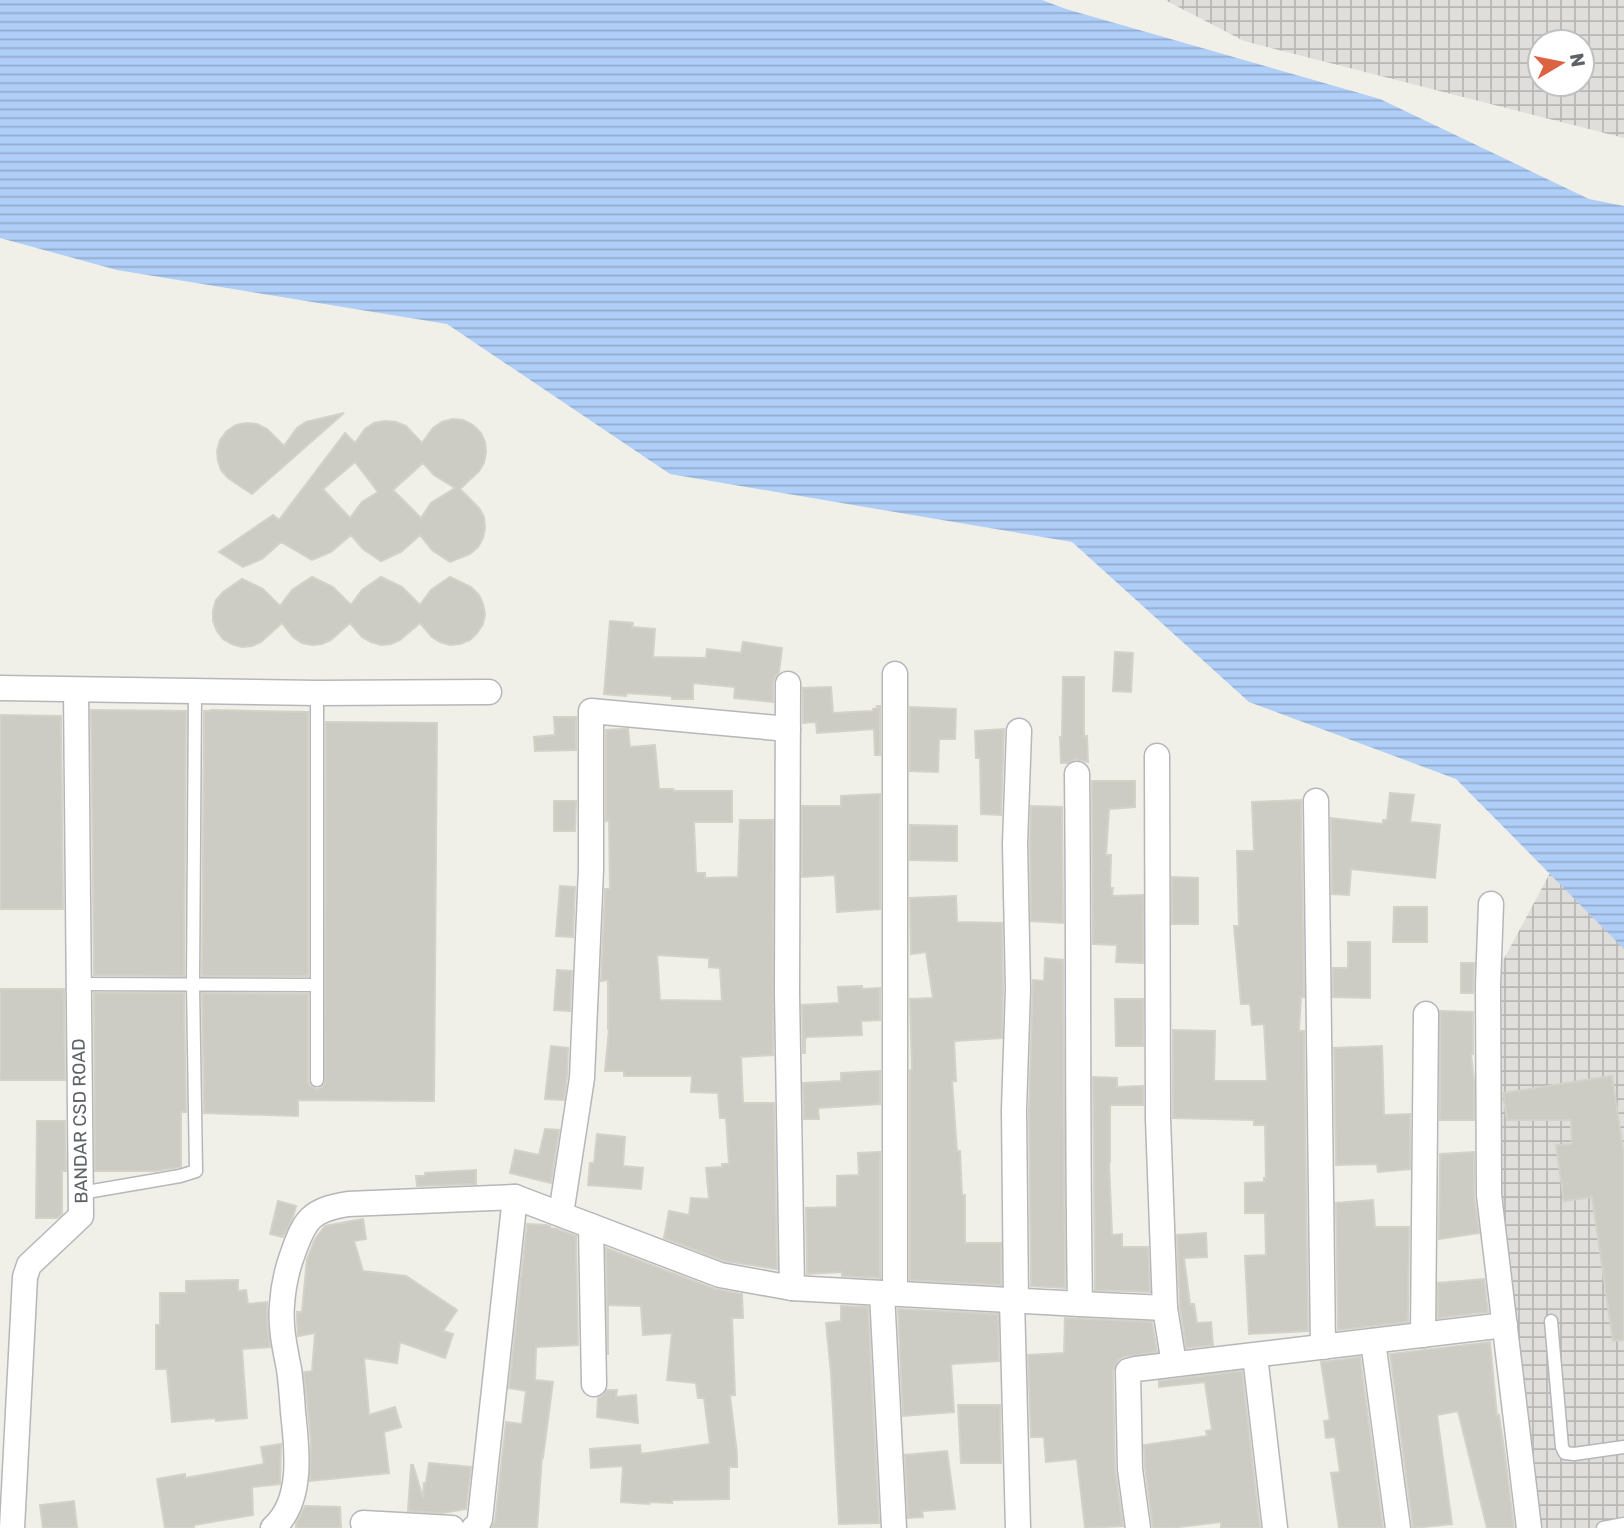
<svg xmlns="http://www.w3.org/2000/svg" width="1624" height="1528" font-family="Rubik,sans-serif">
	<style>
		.industrial { fill: url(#industrial-grid); fill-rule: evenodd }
		.water { fill: url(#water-rules) }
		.building { fill: #cccbc4; stroke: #d4d2c7; stroke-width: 2; fill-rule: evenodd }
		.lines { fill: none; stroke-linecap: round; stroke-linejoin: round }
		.lane-casing { stroke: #b5b7bb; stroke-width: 15 }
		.street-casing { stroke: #b5b7bb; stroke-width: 27 }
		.lane { stroke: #fff; stroke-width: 12 }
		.street { stroke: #fff; stroke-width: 24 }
		.labels { text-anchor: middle; stroke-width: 5; stroke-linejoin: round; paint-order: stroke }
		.street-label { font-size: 18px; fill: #5f6267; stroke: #fff }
	</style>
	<defs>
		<pattern id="industrial-grid" width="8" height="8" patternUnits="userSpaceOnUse" patternTransform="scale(1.75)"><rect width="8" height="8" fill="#dfdeda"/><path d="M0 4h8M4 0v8" fill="none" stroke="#b8b7b5"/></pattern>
		<pattern id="water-rules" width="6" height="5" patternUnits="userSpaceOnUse" patternTransform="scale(1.75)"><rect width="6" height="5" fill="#b0cff8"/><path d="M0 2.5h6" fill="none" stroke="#92abcd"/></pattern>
	</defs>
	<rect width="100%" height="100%" fill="#f0efe8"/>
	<!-- industrial -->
	<g class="industrial">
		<path d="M1165,0H1624V138L1244,41ZM1582,42V84H1540V42Z"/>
		<path d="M1550,873L1624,946V1528H1539L1499,1205L1490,985Z"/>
	</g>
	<!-- water -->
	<path class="water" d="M0,0H1042L1066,9L1380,99L1589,199L1624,206V949L1456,779L1249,702L1072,542L670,474L447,324L117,270L0,238Z"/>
	<!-- building -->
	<g class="building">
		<path d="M344,413L252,494L228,478L221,470L218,461L217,451L220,440L227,431L236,425L247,423L257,424L267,429L284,446L297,428L306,422Z"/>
		<path d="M452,419L463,420L473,425L481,433L485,442L486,452L484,463L479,471L460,489L479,508L484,517L485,528L483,538L478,547L470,554L450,562L432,550L420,535L401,552L381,561L363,549L351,535L331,552L312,560L281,542L262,559L243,567L219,552L273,515L279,520L345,433L355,443L365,429L374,423L385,421L396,422L406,426L422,443L433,428L442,422ZM355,462L378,492L362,502L350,518L323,489ZM423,463L434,475L455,488L431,503L421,518L393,490Z"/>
		<path d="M312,577L333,587L351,605L362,590L381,577L402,587L420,605L431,590L450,577L471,587L479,595L483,604L485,614L483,624L477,633L470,640L460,644L450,645L440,642L432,637L420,623L400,640L391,644L381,645L371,642L362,637L350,623L331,640L322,644L312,645L302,643L293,637L282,623L261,642L252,646L242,647L232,644L223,639L217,631L213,621V611L216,600L223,592L242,579L263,589L280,606L292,590Z"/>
		<path d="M610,621L633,623L632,627L655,629L653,657L706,658L707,649L741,653L743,642L782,648L779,672L775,677L773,683V702L734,698L735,687L693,683V699H672V696L626,693V696L604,694Z"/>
		<path d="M1115,652L1133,653L1131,692L1113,691Z"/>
		<path d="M1063,677H1084V736H1087L1088,762L1076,759L1068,763H1061L1060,737H1062Z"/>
		<path d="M831,687L833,713L873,711V709L878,708L877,706H880V755H875L874,729L817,733L816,722L803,723V688Z"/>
		<path d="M910,707L956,709L955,739H939L938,772L910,771Z"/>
		<path d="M91,710L186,711L184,976L94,975Z"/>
		<path d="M211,710L308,712V976H202L204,711H211Z"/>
		<path d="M0,715L61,716L63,909H0Z"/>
		<path d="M554,717H576V750L535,751L534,737L555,735Z"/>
		<path d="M326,722L437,723L434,1101L298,1100V1116L204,1113L202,993L308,994V1081L310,1085L316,1089L321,1088L325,1084Z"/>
		<path d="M622,729H628L630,747L655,745L659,789H673L674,791H732V822H694L696,873H705V878L738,877L740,820H773V1055L741,1057L743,1103H774L777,1269L724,1261L664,1238L669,1211L689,1215L691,1198L709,1199L706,1168L722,1167V1164H729L726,1118H720L718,1093L691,1092L692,1076H624V1071H605L609,1029H608V980L601,981L605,889H610L609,820L606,821V730ZM657,955L709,958V967L720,968L722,1001L660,1000Z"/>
		<path d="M1004,729L1001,815L981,814L980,758H976L975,731Z"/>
		<path d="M1092,781H1135V807L1109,809L1106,855H1111L1110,888H1113L1112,896L1143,895V963L1116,962L1117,945L1093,944Z"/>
		<path d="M1390,793L1414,795L1410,822L1440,825L1435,878L1351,869L1349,895L1332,894L1331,818L1383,824V820H1387Z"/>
		<path d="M880,794V909L837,912L835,875L802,877V806H841V796Z"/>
		<path d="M1301,800L1304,997H1301L1299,1031H1304L1308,1331L1249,1334L1245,1256L1266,1255L1265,1213H1245V1183L1264,1182V1178H1266L1265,1125H1254V1120L1173,1118V1030L1215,1031L1214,1081H1267L1264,1024L1252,1025L1250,1004H1241L1234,926H1239L1237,851H1254L1252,802Z"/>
		<path d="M554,801H576L575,831H554Z"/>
		<path d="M1031,806L1062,807L1063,923L1031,921L1030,844Z"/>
		<path d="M910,825L957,826V861L910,860Z"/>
		<path d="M1172,877L1198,878V924H1172Z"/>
		<path d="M560,886L575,887L573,937L556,936Z"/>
		<path d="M956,896L957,922L1002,923L1003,989L1002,1038L954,1041L956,1081H952L957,1151H960L962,1195H965V1243H1001V1285L910,1280V1070L912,1069L910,999L933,998L926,952L911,954L910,898Z"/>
		<path d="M1394,907H1427V942H1393Z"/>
		<path d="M1348,942H1370V998L1333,997V968H1348Z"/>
		<path d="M1045,958L1063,960L1065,1288L1031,1286L1029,1110L1033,980L1044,981Z"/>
		<path d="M1461,963H1474L1473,993H1461Z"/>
		<path d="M557,970L572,971L570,1011L554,1010Z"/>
		<path d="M862,986V989L880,988V1020L861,1021L862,1035L807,1037L805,1039V1053H803L802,1005L839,1003L838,987Z"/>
		<path d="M0,989H64L65,1080H0Z"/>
		<path d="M94,993H184L186,1112H181V1167L155,1171H95Z"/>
		<path d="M1115,999H1143V1046H1116Z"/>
		<path d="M1440,1011L1473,1012V1054H1471L1474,1081V1120H1440Z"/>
		<path d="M551,1046L568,1048L567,1077L564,1100L545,1099Z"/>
		<path d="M1382,1046L1384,1115L1410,1114V1169L1378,1172L1377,1164L1336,1165L1334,1048Z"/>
		<path d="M880,1071V1104L818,1108L819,1119H804L803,1083L841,1081V1073Z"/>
		<path d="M1612,1076L1624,1155V1340L1613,1341L1592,1197L1564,1201L1556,1145L1572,1144L1571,1120H1507L1503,1094V1093Z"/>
		<path d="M1093,1077L1117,1078V1087L1143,1086V1105H1110V1162H1109L1112,1235L1122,1234V1247H1148L1150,1292L1095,1290Z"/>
		<path d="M37,1121H65L66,1171H62V1214L57,1218H36Z"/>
		<path d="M545,1129L559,1130L551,1183L510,1173L515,1150L539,1155Z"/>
		<path d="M597,1134L625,1137L623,1166L643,1168L641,1189L588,1185L590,1163H594Z"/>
		<path d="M880,1152V1278L842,1276V1272L807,1274L806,1208L837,1207V1176L859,1175L858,1153Z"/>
		<path d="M1474,1152V1195L1479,1233L1439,1239L1440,1154Z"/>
		<path d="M476,1170V1184L417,1186L416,1176H425V1173Z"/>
		<path d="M1373,1200L1375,1227H1409L1408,1322L1338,1330L1336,1203Z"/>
		<path d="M278,1201L296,1206L293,1217L283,1237L270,1234Z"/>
		<path d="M363,1219L366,1239L354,1241L363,1271L406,1276L457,1310L443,1331L453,1334L445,1358L400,1342L397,1363L364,1358L369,1415L395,1407L401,1427L384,1432L389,1473L310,1481L311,1441L304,1372L312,1371L315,1333L298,1336L297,1320V1312H302L307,1259L315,1239L325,1226Z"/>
		<path d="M527,1224L546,1225L550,1226V1228L557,1229L576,1236L578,1345L536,1347L535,1380L553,1382L543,1457L542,1456L537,1528H492L495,1521L506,1422L522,1424L526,1391L509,1388Z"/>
		<path d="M1206,1233L1207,1257L1184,1258L1190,1304H1194L1197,1323L1211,1322L1213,1345L1186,1348L1180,1307L1177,1235Z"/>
		<path d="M606,1248L715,1289L742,1294L743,1318H732L735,1395H730L737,1454V1467H729V1499L672,1500V1503L649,1502V1504L621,1502L623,1466L591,1468L590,1449L640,1445L641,1454L710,1444L704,1398H698L696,1383L667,1380L672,1333L643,1335L641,1306L608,1305V1355Z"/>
		<path d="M1484,1279L1488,1312L1438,1318V1283Z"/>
		<path d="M238,1280V1291L246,1290L248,1304L267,1302V1322L270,1347L242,1349L247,1418L216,1421L215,1418L172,1422L167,1369H156V1325H160V1293H186V1281Z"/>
		<path d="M841,1306L868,1307L879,1523L839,1524L831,1373L826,1323L841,1321Z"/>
		<path d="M898,1309L998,1314L999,1361L951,1364L954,1412L903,1416Z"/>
		<path d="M1065,1318L1152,1322L1157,1352L1124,1357L1118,1360L1113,1371L1115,1469L1123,1526L1085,1528L1077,1459L1046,1462L1044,1437H1031L1028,1355L1064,1353Z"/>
		<path d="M1490,1342L1497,1416L1499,1415L1504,1448L1514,1528H1487L1458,1411L1437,1415L1452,1524L1413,1528L1390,1354Z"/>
		<path d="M1360,1357L1383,1528H1339L1331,1473L1340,1472L1335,1437L1326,1438L1324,1421L1330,1420L1321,1362Z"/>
		<path d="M1242,1371L1260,1528H1221V1522L1170,1528H1153L1145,1468L1144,1445L1207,1436L1206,1431L1212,1430L1205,1382L1159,1387V1381Z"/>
		<path d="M607,1390H617L616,1397L636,1395L638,1423L597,1417L598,1398L602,1396Z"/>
		<path d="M958,1405H1000L1001,1463H961Z"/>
		<path d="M281,1444L280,1484L252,1487L253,1515L194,1525V1528H165L157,1479L185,1474V1478L264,1464L261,1447Z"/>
		<path d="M947,1451L955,1509L922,1511L923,1517L908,1518L905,1455Z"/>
		<path d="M429,1463L471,1467L466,1509L442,1513L408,1511L411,1465H413L423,1498L424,1483H426Z"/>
		<path d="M74,1501L77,1528H43L40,1505Z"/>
		<path d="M305,1506L340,1507L341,1528H296V1524Z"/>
	</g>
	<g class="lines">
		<defs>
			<g id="lane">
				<path d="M79,984L316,985"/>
				<path d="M317,1080V693"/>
				<path d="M81,1193L180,1176L196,1171L193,985L195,691"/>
				<path d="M1551,1321L1562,1447L1565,1453L1574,1454L1624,1447"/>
				<path d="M1603,1528L1624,1524"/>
			</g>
			<g id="street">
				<path d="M895,674V1293"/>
				<path d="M788,684L787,993L792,1288"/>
				<path d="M0,688L317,693L489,692"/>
				<path d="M1316,801L1323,1347"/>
				<path d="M1491,904L1488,985L1489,1195L1529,1528"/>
				<path d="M561,1214L582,1078L591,869V711L788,729"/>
				<path d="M591,1226L594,1384"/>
				<path d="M882,1293L894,1528"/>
				<path d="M1012,1300L1018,1528"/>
				<path d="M1016,1301L1014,1110L1018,989L1015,844L1019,731"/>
				<path d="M1080,1304L1165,1308L1158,1119L1157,756"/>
				<path d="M1165,1308L1174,1364"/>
				<path d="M1423,1335L1426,1014"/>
				<path d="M1373,1341L1398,1528"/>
				<path d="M1255,1356L1275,1528"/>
				<path d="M363,1523L452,1528"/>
				<path d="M12,1528L25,1277L29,1265L81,1216L76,690"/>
				<path d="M273,1528C304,1501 297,1448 293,1412C292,1397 291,1383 289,1369C285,1349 280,1326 282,1305C283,1288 287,1269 293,1253C305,1219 311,1210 348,1204L515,1197L720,1275L792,1288L1080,1304C1077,1128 1079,951 1077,774"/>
				<path d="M474,1528L477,1526L480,1519L515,1197"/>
				<path d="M1138,1528L1130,1469L1128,1371L1136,1369L1505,1325"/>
			</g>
		</defs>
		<!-- lane casing -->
		<use href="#lane" class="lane-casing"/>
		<!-- street casing -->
		<use href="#street" class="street-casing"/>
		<!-- lane -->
		<use href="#lane" class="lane"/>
		<!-- street -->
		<use href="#street" class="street"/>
	</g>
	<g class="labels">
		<!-- street labels -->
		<g class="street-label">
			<text transform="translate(80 1121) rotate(-91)" y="6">BANDAR CSD ROAD</text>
		</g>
	</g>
	<!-- north arrow -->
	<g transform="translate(1561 63) rotate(80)"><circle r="33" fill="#ffffff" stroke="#bfc0c2" stroke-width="2"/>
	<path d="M0-5L12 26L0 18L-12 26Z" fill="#dc6342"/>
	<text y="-10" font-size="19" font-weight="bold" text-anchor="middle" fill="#5f6267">N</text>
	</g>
</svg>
